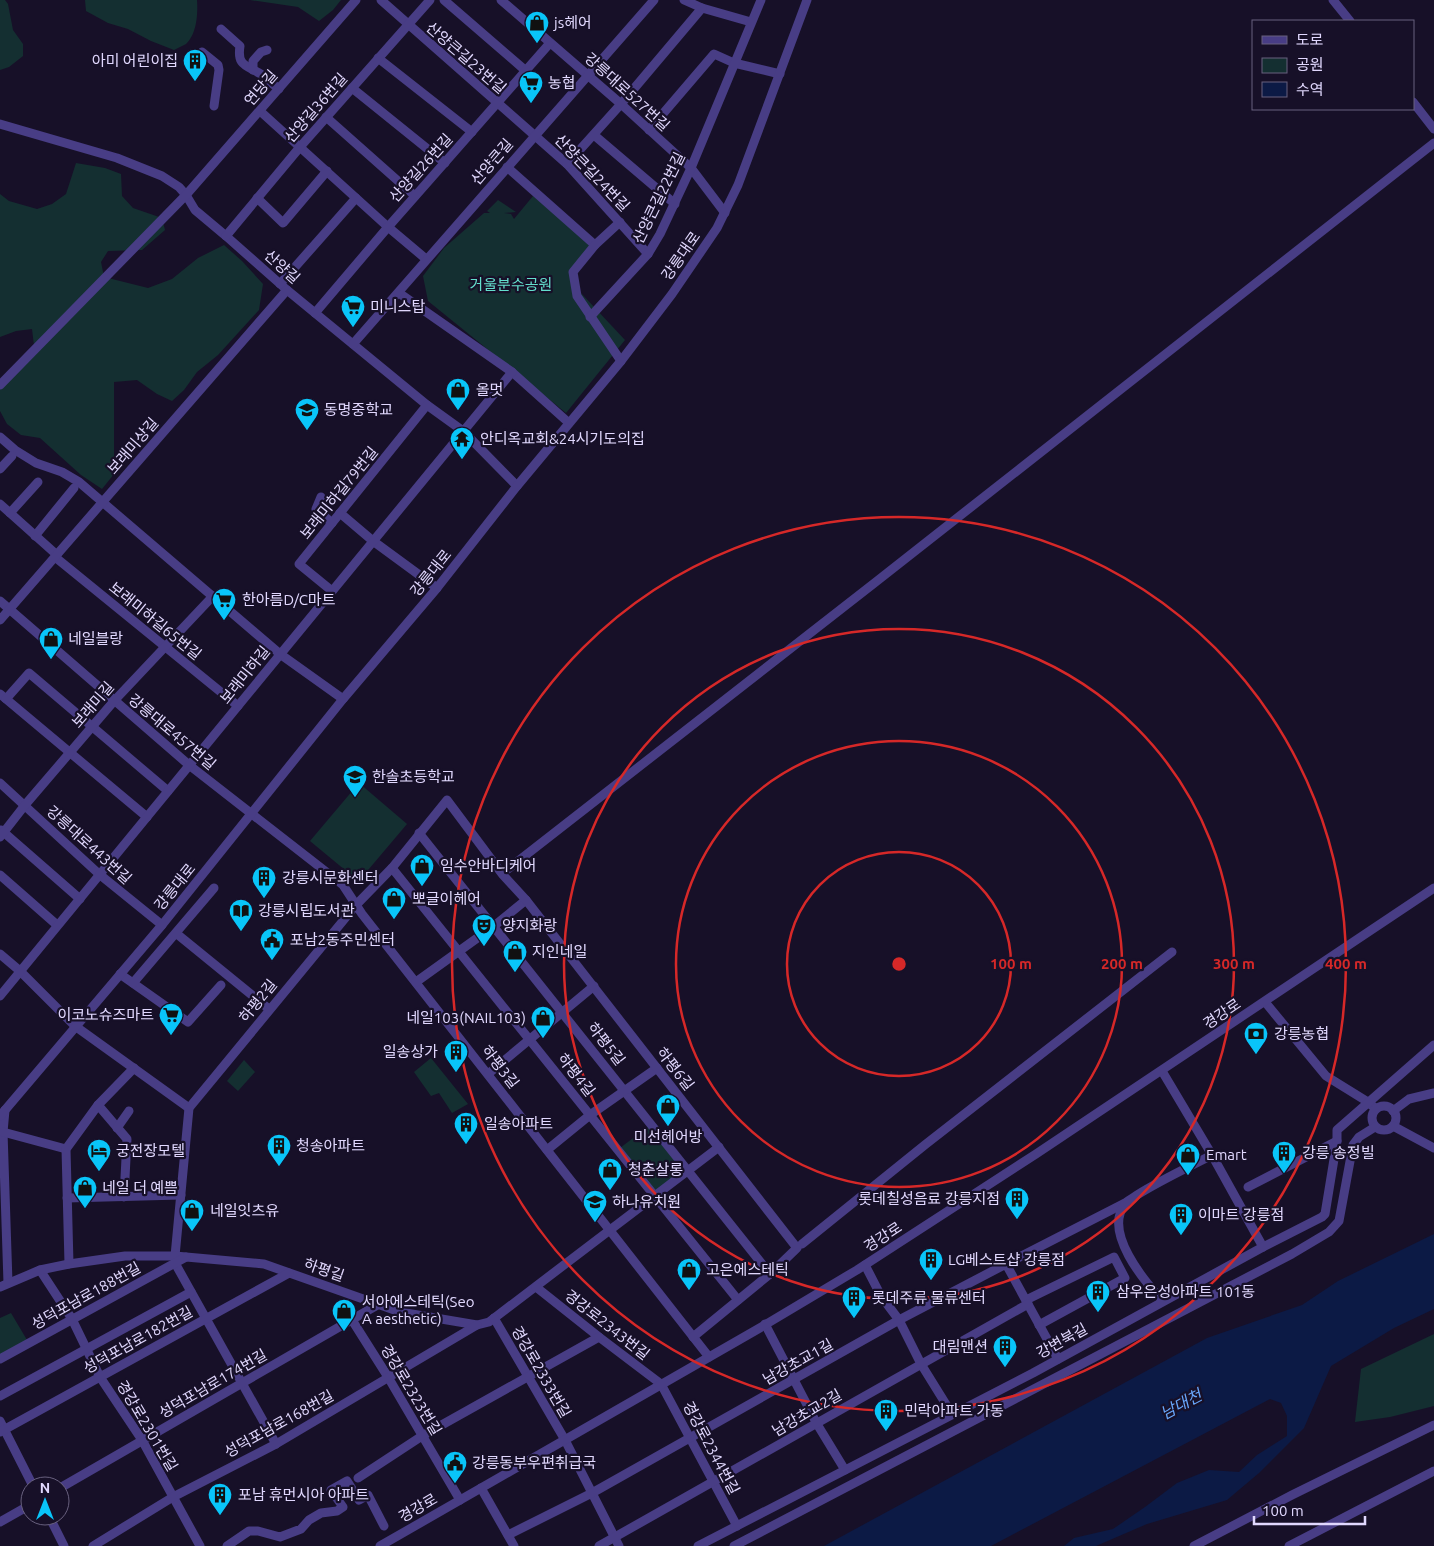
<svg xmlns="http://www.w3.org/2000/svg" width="1434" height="1546" font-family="Ubuntu,'Noto Sans KR',sans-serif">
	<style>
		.green { fill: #142f31 }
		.water { fill: #0c1a45 }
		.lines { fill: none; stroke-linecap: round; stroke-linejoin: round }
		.minor { stroke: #483d85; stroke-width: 9 }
		.ring { fill: none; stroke: #d62828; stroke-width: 2.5 }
		.labels { text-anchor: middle; stroke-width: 4.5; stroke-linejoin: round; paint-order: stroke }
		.poi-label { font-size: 15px; fill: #e1d8fe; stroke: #171028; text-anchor: start }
		.street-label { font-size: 15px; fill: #e1d8fe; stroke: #171028 }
		.park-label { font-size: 15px; fill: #64decd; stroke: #171028 }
		.water-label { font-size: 16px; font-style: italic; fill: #68a6fb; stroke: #171028 }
		.centre { fill: #d62828; stroke: #171028; stroke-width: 2.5 }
		.ring-label { font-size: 15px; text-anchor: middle; font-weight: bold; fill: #d62828; stroke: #171028; stroke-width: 4.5; stroke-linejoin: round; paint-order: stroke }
	</style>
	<rect width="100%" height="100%" fill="#171028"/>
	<!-- green -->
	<g class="green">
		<path d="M0,0H5L8,4L13,30L23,44V56L9,67L0,70Z"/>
		<path d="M85,0H197C198,13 197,34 186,44C182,46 178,48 174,50L151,41L128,29L108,23L86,11Z"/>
		<path d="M250,0H341L333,10L319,21L298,7Z"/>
		<path d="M76,163L105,168L121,174L122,196L133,208L162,218L165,230L142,250L108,251L101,262L104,277L148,288L172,279L198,258L224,245L242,261L263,284L259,310L218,355L197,372L184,390L172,401L157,394L137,380L114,382V474L102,489L81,475L40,438L21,435L7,424L0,411V386L35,354L32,329L16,331L0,337V194L9,201L37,209L52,204L66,194Z"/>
		<path d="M533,196L593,246L577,272L580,292L625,340L566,413L428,301L423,276L444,248L484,213H490L487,211L498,200L516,212L504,213L511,214L514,219Z"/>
		<path d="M359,783L407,824L363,876L351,875L310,841Z"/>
		<path d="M431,1058L468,1104L452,1113L439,1093L431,1096L414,1072Z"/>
		<path d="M244,1060L255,1072L238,1091L227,1081Z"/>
		<path d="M649,1126L683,1169L655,1192L620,1148Z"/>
		<path d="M11,1313L27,1340L0,1355V1318Z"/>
		<path d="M1434,1334V1406L1390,1417L1355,1422L1361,1369Z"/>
	</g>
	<!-- water -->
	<path class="water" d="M1434,1234V1309L1394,1328L1331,1366L1304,1428L1259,1473L1227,1500L1147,1524L1096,1546H1064L1074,1538L1113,1529L1145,1507L1177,1483L1209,1470L1239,1472L1257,1455L1287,1436V1416L1281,1403L1270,1399L991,1546H824L1207,1338L1302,1305L1338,1281Z"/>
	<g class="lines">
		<!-- minor -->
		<g class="minor">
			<path d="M381,0L567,164L648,254"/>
			<path d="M444,0L526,71"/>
			<path d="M501,0L621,104L691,168L725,213"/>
			<path d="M684,0L702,8L751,22"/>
			<path d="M1333,0L1350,21"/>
			<path d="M221,29L240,46C237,65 245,65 259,73C266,77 272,84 279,89"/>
			<path d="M202,52L218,65L219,70L214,106"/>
			<path d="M378,58L472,132"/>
			<path d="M253,70V61L261,52L267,50"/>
			<path d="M352,88L445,163"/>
			<path d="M1413,102L1434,129"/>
			<path d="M260,111L388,227L426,259"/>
			<path d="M326,117L415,196"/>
			<path d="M0,124L117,158L162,176L179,187L186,195L195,210L226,236L287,290L427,405L463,431L517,486"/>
			<path d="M649,130L714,54L734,63L780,74"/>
			<path d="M594,135L675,204"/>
			<path d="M567,164L621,104L702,8"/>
			<path d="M507,167L595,245"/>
			<path d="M257,198L283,223L327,171"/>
			<path d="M620,222L595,245L573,272L577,296L621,361"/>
			<path d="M226,236L300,147L430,0"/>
			<path d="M280,284L356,198"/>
			<path d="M399,293L512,372L569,423"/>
			<path d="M315,313L388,227L550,43"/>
			<path d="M590,317L648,254L660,234L691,168L761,0"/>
			<path d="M353,344L654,0"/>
			<path d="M0,385L186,195L356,0"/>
			<path d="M0,437L15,450L36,463L62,472L79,482L280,654L343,699"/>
			<path d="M0,469L12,456"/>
			<path d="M321,497L316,509L332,523"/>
			<path d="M0,504L57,555"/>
			<path d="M10,513L38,482"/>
			<path d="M340,513L373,541L437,588"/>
			<path d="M35,536L74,488"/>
			<path d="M55,557L238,706"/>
			<path d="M332,591L299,564L427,405"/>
			<path d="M0,601L189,765L343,885L362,914L709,1357"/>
			<path d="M0,620L287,290"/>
			<path d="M0,694L147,817"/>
			<path d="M6,699L29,673L168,791"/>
			<path d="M0,783L99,874L162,925"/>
			<path d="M1,830L80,899"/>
			<path d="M419,833L770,1274"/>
			<path d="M0,837L25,805L114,701L213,596"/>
			<path d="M392,868L738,1300"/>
			<path d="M508,869L877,581L1434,143"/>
			<path d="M0,875L57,925"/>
			<path d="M177,934L269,1009"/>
			<path d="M0,954L20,971L75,1026L189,1108"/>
			<path d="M120,974L188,1022L221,985"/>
			<path d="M416,982L494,926L526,900"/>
			<path d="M133,983L214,888"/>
			<path d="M0,996L512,372"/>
			<path d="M1265,1002L1326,1076L1368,1102L1376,1109"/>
			<path d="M1162,1071L1212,1155L1263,1247"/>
			<path d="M488,1074L594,986"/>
			<path d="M98,1105L127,1139L124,1197"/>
			<circle cx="1384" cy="1118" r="12"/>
			<path d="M5,1110L3,1132L8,1283"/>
			<path d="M1393,1111L1409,1099L1434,1093"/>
			<path d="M0,1116L162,925L343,699L437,588L517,486L621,361L672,294L717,228L738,185L807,0"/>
			<path d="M1393,1126L1434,1148"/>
			<path d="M117,1128L129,1111"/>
			<path d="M3,1132L66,1149"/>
			<path d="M547,1150L590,1115L657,1068"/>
			<path d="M1248,1187L1337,1141"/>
			<path d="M67,1198L181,1195"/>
			<path d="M802,1244L926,1144L1172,952"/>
			<path d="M175,1256L189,1108L356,905L392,868L447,800L503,875L526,900L797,1248L770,1274L693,1337"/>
			<path d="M175,1263L276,1444"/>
			<path d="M69,1264L66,1149L98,1105L134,1068"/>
			<path d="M1006,1264L1125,1203"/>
			<path d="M865,1265L881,1296L899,1320L921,1364L952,1414"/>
			<path d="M40,1270L72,1319L100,1377L142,1440L200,1546"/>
			<path d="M0,1287L40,1270L69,1264L125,1256H175L264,1264L400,1312L477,1325L489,1322L719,1147"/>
			<path d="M536,1287L599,1337L661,1384L737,1526"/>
			<path d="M1026,1300L1114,1257L1125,1278L1039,1325"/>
			<path d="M1163,1301C1144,1281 1103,1232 1125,1204C1127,1200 1134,1198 1137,1195C1161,1180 1187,1168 1212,1155"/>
			<path d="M494,1318L565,1440L619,1546"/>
			<path d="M352,1320L388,1377L460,1500"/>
			<path d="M765,1324L817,1424L845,1470"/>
			<path d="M0,1359L186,1257"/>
			<path d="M0,1396L191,1292"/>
			<path d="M0,1421L33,1486"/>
			<path d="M0,1432L289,1273"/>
			<path d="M358,1478L422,1436L599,1337"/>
			<path d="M60,1488L379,1304"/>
			<path d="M481,1488L514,1546"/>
			<path d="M49,1516L64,1546"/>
			<path d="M0,1522L30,1505"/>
			<path d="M508,1535L592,1493L899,1320L1006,1264L1058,1359"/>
			<path d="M93,1546L173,1497L276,1444L477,1325"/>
			<path d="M227,1546L249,1531H258L280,1537L301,1529L309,1520L321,1513L337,1511L343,1507L331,1490L347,1481L359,1500L368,1495L384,1526"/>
			<path d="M380,1546L758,1329L857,1270L1036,1154L1434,888"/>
			<path d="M599,1546L1028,1304"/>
			<path d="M698,1546L1033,1373L1263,1247L1322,1217L1325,1214L1337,1141V1130L1434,1045"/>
			<path d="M734,1546L1292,1254L1329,1232L1339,1221L1353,1145L1359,1137L1375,1127"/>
			<path d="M1194,1546L1292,1495L1434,1425"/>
			<path d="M1289,1546L1434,1471"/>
		</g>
	</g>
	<!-- distance rings -->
	<g class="ring">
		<circle cx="899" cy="964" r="112"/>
		<circle cx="899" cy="964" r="223"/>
		<circle cx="899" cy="964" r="335"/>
		<circle cx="899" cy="964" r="447"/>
	</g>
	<!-- icons -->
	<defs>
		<symbol id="shop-pin" viewBox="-11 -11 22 30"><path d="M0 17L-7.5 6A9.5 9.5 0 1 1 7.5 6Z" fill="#09c5f9" stroke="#171028"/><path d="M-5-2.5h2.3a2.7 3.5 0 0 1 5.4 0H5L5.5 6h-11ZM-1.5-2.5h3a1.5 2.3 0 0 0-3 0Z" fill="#111"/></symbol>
		<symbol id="building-pin" viewBox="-11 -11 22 30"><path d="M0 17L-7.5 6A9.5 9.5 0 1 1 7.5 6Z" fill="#09c5f9" stroke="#171028"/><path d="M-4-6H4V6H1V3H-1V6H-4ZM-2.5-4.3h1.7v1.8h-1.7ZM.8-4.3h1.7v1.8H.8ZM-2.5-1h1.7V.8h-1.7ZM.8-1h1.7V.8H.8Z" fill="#111"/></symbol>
		<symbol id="supermarket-pin" viewBox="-11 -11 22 30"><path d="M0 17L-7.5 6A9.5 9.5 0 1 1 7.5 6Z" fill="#09c5f9" stroke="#171028"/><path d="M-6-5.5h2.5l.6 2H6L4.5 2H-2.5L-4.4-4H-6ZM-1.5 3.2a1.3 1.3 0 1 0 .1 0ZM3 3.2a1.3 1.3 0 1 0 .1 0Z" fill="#111"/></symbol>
		<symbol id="school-pin" viewBox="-11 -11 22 30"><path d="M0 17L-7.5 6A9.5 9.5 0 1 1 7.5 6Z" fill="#09c5f9" stroke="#171028"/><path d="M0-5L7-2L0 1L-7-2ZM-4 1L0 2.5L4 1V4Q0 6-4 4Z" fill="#111"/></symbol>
		<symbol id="temple-pin" viewBox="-11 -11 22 30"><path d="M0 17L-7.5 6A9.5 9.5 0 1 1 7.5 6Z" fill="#09c5f9" stroke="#171028"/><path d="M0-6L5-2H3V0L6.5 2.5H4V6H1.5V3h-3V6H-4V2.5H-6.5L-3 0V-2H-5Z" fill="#111"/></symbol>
		<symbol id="library-pin" viewBox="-11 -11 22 30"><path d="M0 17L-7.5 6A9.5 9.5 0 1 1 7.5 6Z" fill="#09c5f9" stroke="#171028"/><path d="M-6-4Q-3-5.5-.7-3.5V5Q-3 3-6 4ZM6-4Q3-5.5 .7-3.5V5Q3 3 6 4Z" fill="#111"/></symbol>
		<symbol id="theatre-pin" viewBox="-11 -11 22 30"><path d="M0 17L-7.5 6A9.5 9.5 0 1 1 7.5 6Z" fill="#09c5f9" stroke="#171028"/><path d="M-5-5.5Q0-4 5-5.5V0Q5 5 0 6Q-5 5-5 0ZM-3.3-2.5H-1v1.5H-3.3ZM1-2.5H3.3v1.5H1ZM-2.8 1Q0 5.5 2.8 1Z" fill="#111"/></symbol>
		<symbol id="civic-pin" viewBox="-11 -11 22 30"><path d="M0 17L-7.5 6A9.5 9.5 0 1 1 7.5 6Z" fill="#09c5f9" stroke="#171028"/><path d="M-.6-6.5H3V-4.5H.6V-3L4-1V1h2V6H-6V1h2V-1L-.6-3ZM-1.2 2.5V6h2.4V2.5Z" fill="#111"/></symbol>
		<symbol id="bank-pin" viewBox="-11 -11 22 30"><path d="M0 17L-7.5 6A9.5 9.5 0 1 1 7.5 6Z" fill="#09c5f9" stroke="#171028"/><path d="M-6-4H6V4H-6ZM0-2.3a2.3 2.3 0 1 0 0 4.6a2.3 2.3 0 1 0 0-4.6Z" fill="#111"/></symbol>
		<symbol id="hotel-pin" viewBox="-11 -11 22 30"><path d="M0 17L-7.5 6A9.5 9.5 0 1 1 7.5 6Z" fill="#09c5f9" stroke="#171028"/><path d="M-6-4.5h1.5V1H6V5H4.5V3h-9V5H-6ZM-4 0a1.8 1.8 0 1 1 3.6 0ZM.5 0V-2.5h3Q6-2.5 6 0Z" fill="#111"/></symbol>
	</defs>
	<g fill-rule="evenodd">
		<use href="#shop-pin" x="523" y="9" width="28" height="38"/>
		<use href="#building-pin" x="181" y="47" width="28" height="38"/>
		<use href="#supermarket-pin" x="517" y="69" width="28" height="38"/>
		<use href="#supermarket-pin" x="339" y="293" width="28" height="38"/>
		<use href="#shop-pin" x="444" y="376" width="28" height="38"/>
		<use href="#school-pin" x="293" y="396" width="28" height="38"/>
		<use href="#temple-pin" x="448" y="425" width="28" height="38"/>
		<use href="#supermarket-pin" x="210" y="586" width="28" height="38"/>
		<use href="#shop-pin" x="37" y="625" width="28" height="38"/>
		<use href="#school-pin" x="341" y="763" width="28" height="38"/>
		<use href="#shop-pin" x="408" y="852" width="28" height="38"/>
		<use href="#building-pin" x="250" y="864" width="28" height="38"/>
		<use href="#shop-pin" x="380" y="885" width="28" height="38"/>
		<use href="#library-pin" x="227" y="897" width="28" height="38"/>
		<use href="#theatre-pin" x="470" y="912" width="28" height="38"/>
		<use href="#civic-pin" x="258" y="926" width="28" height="38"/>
		<use href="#shop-pin" x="501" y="938" width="28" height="38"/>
		<use href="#supermarket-pin" x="157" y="1001" width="28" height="38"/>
		<use href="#shop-pin" x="529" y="1004" width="28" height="38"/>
		<use href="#bank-pin" x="1242" y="1020" width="28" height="38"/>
		<use href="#building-pin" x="442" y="1038" width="28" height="38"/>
		<use href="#shop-pin" x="654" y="1092" width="28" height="38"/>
		<use href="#building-pin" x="452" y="1110" width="28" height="38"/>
		<use href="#building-pin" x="265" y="1132" width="28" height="38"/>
		<use href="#hotel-pin" x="85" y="1137" width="28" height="38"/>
		<use href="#building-pin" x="1270" y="1139" width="28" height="38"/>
		<use href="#shop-pin" x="1174" y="1141" width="28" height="38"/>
		<use href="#shop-pin" x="596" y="1156" width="28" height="38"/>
		<use href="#shop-pin" x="71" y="1174" width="28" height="38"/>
		<use href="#building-pin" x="1003" y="1185" width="28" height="38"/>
		<use href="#school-pin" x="581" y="1188" width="28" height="38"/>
		<use href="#shop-pin" x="178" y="1197" width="28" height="38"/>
		<use href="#building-pin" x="1167" y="1201" width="28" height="38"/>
		<use href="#building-pin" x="917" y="1246" width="28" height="38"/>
		<use href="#shop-pin" x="675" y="1256" width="28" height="38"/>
		<use href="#building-pin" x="1084" y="1278" width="28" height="38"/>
		<use href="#building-pin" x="840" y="1284" width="28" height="38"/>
		<use href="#shop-pin" x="330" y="1297" width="28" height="38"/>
		<use href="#building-pin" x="991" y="1333" width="28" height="38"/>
		<use href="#building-pin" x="872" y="1397" width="28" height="38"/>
		<use href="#civic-pin" x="441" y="1449" width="28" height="38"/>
		<use href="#building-pin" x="206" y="1481" width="28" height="38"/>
	</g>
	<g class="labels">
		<!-- poi labels -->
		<g class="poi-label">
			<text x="554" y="28">js헤어</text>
			<text x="178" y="66" text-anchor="end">아미 어린이집</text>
			<text x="548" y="88">농협</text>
			<text x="370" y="312">미니스탑</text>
			<text x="476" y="395">올멋</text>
			<text x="324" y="415">동명중학교</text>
			<text x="480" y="444">안디옥교회&amp;24시기도의집</text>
			<text x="242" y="605">한아름D/C마트</text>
			<text x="68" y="644">네일블랑</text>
			<text x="372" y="782">한솔초등학교</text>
			<text x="440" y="871">임수안바디케어</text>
			<text x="282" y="883">강릉시문화센터</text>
			<text x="412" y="904">뽀글이헤어</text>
			<text x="258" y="916">강릉시립도서관</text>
			<text x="502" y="931">양지화랑</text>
			<text x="290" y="945">포남2동주민센터</text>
			<text x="532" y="957">지인네일</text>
			<text x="154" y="1020" text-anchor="end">이코노슈즈마트</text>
			<text x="526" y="1023" text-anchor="end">네일103(NAIL103)</text>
			<text x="1274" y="1039">강릉농협</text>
			<text x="438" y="1057" text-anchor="end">일송상가</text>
			<text x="484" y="1129">일송아파트</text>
			<text x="668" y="1142" text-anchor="middle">미선헤어방</text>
			<text x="296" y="1151">청송아파트</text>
			<text x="116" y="1156">궁전장모텔</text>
			<text x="1302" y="1158">강릉 송정빌</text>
			<text x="1206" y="1160">Emart</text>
			<text x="628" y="1175">청춘살롱</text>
			<text x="102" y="1193">네일 더 예쁨</text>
			<text x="1000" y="1204" text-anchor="end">롯데칠성음료 강릉지점</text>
			<text x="612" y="1207">하나유치원</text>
			<text x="210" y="1216">네일잇츠유</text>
			<text x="1198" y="1220">이마트 강릉점</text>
			<text x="948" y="1265">LG베스트샵 강릉점</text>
			<text x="706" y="1275">고은에스테틱</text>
			<text x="1116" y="1297">삼우은성아파트 101동</text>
			<text x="872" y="1303">롯데주류 물류센터</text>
			<text x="362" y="1307">서아에스테틱(Seo<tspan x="362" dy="17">A aesthetic)</tspan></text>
			<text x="988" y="1352" text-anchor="end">대림맨션</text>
			<text x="904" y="1416">민락아파트 가동</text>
			<text x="472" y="1468">강릉동부우편취급국</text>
			<text x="238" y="1500">포남 휴먼시아 아파트</text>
		</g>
		<!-- street labels -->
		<g class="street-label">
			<text transform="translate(466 58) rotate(41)" y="5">산양큰길23번길</text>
			<text transform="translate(261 88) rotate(-49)" y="5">연당길</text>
			<text transform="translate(627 92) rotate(42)" y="5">강릉대로527번길</text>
			<text transform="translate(316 108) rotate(-49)" y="5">산양길36번길</text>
			<text transform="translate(492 162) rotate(-49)" y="5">산양큰길</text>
			<text transform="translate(421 168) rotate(-48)" y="5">산양길26번길</text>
			<text transform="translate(592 173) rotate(46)" y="5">산양큰길24번길</text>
			<text transform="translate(659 198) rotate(-64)" y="5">산양큰길22번길</text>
			<text transform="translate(681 256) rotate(-55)" y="5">강릉대로</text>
			<text transform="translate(282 267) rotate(42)" y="5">산양길</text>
			<text transform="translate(133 446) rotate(-49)" y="5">보래미상길</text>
			<text transform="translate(339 493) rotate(-51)" y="5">보래미하길79번길</text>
			<text transform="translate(431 573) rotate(-51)" y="5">강릉대로</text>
			<text transform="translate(155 621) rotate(39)" y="5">보래미하길65번길</text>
			<text transform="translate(245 675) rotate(-51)" y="5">보래미하길</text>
			<text transform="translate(93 705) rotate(-49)" y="5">보래미길</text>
			<text transform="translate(172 732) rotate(40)" y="5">강릉대로457번길</text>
			<text transform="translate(89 845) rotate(42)" y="5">강릉대로443번길</text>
			<text transform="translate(175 887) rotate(-51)" y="5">강릉대로</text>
			<text transform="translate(258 1001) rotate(-51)" y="5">하평2길</text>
			<text transform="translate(1222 1014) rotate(-34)" y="5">경강로</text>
			<text transform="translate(606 1044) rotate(52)" y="5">하평5길</text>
			<text transform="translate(500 1067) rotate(52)" y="5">하평3길</text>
			<text transform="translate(675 1069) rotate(52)" y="5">하평6길</text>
			<text transform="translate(576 1075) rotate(52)" y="5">하평4길</text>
			<text transform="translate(883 1237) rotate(-33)" y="5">경강로</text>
			<text transform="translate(324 1270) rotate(19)" y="5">하평길</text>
			<text transform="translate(86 1296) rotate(-29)" y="5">성덕포남로188번길</text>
			<text transform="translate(607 1325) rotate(38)" y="5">경강로2343번길</text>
			<text transform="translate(138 1340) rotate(-29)" y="5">성덕포남로182번길</text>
			<text transform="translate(1062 1341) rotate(-29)" y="5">강변북길</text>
			<text transform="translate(798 1362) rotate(-29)" y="5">남강초교1길</text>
			<text transform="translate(541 1372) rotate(60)" y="5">경강로2333번길</text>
			<text transform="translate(213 1384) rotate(-30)" y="5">성덕포남로174번길</text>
			<text transform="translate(411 1390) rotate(59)" y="5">경강로2323번길</text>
			<text transform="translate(807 1413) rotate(-30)" y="5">남강초교2길</text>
			<text transform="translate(279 1424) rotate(-29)" y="5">성덕포남로168번길</text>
			<text transform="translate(147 1426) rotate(59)" y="5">경강로2301번길</text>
			<text transform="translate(711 1448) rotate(62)" y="5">경강로2344번길</text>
			<text transform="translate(418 1508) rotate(-30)" y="5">경강로</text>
		</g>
		<!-- park labels -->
		<g class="park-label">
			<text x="511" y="290">거울분수공원</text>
		</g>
		<!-- water labels -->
		<g class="water-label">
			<text transform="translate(1181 1404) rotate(-28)" y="6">남대천</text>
		</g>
	</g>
	<circle cx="899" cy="964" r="8" class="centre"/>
	<g class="ring-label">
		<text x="1011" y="969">100 m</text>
		<text x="1122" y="969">200 m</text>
		<text x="1234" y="969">300 m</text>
		<text x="1346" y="969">400 m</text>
	</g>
	<!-- legend -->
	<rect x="1252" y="20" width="162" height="90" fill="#171028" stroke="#68607e"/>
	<rect x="1262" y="36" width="25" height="8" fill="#483d85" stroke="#68607e"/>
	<text x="1296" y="45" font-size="15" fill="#e1d8fe">도로</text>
	<rect x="1262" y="58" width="25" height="15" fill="#142f31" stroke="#68607e"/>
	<text x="1296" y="70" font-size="15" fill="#e1d8fe">공원</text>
	<rect x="1262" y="82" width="25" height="15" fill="#0c1a45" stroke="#68607e"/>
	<text x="1296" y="95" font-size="15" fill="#e1d8fe">수역</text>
	<!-- north arrow -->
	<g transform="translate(45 1501)"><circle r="24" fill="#171028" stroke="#68607e"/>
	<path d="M0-4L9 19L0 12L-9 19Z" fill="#09c5f9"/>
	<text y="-8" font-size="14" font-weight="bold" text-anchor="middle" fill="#e1d8fe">N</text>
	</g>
	<!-- scale -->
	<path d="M1254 1516v8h111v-8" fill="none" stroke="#e1d8fe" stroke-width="2.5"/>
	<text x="1262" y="1516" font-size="15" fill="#e1d8fe" stroke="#171028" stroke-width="4" paint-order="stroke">100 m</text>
</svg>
